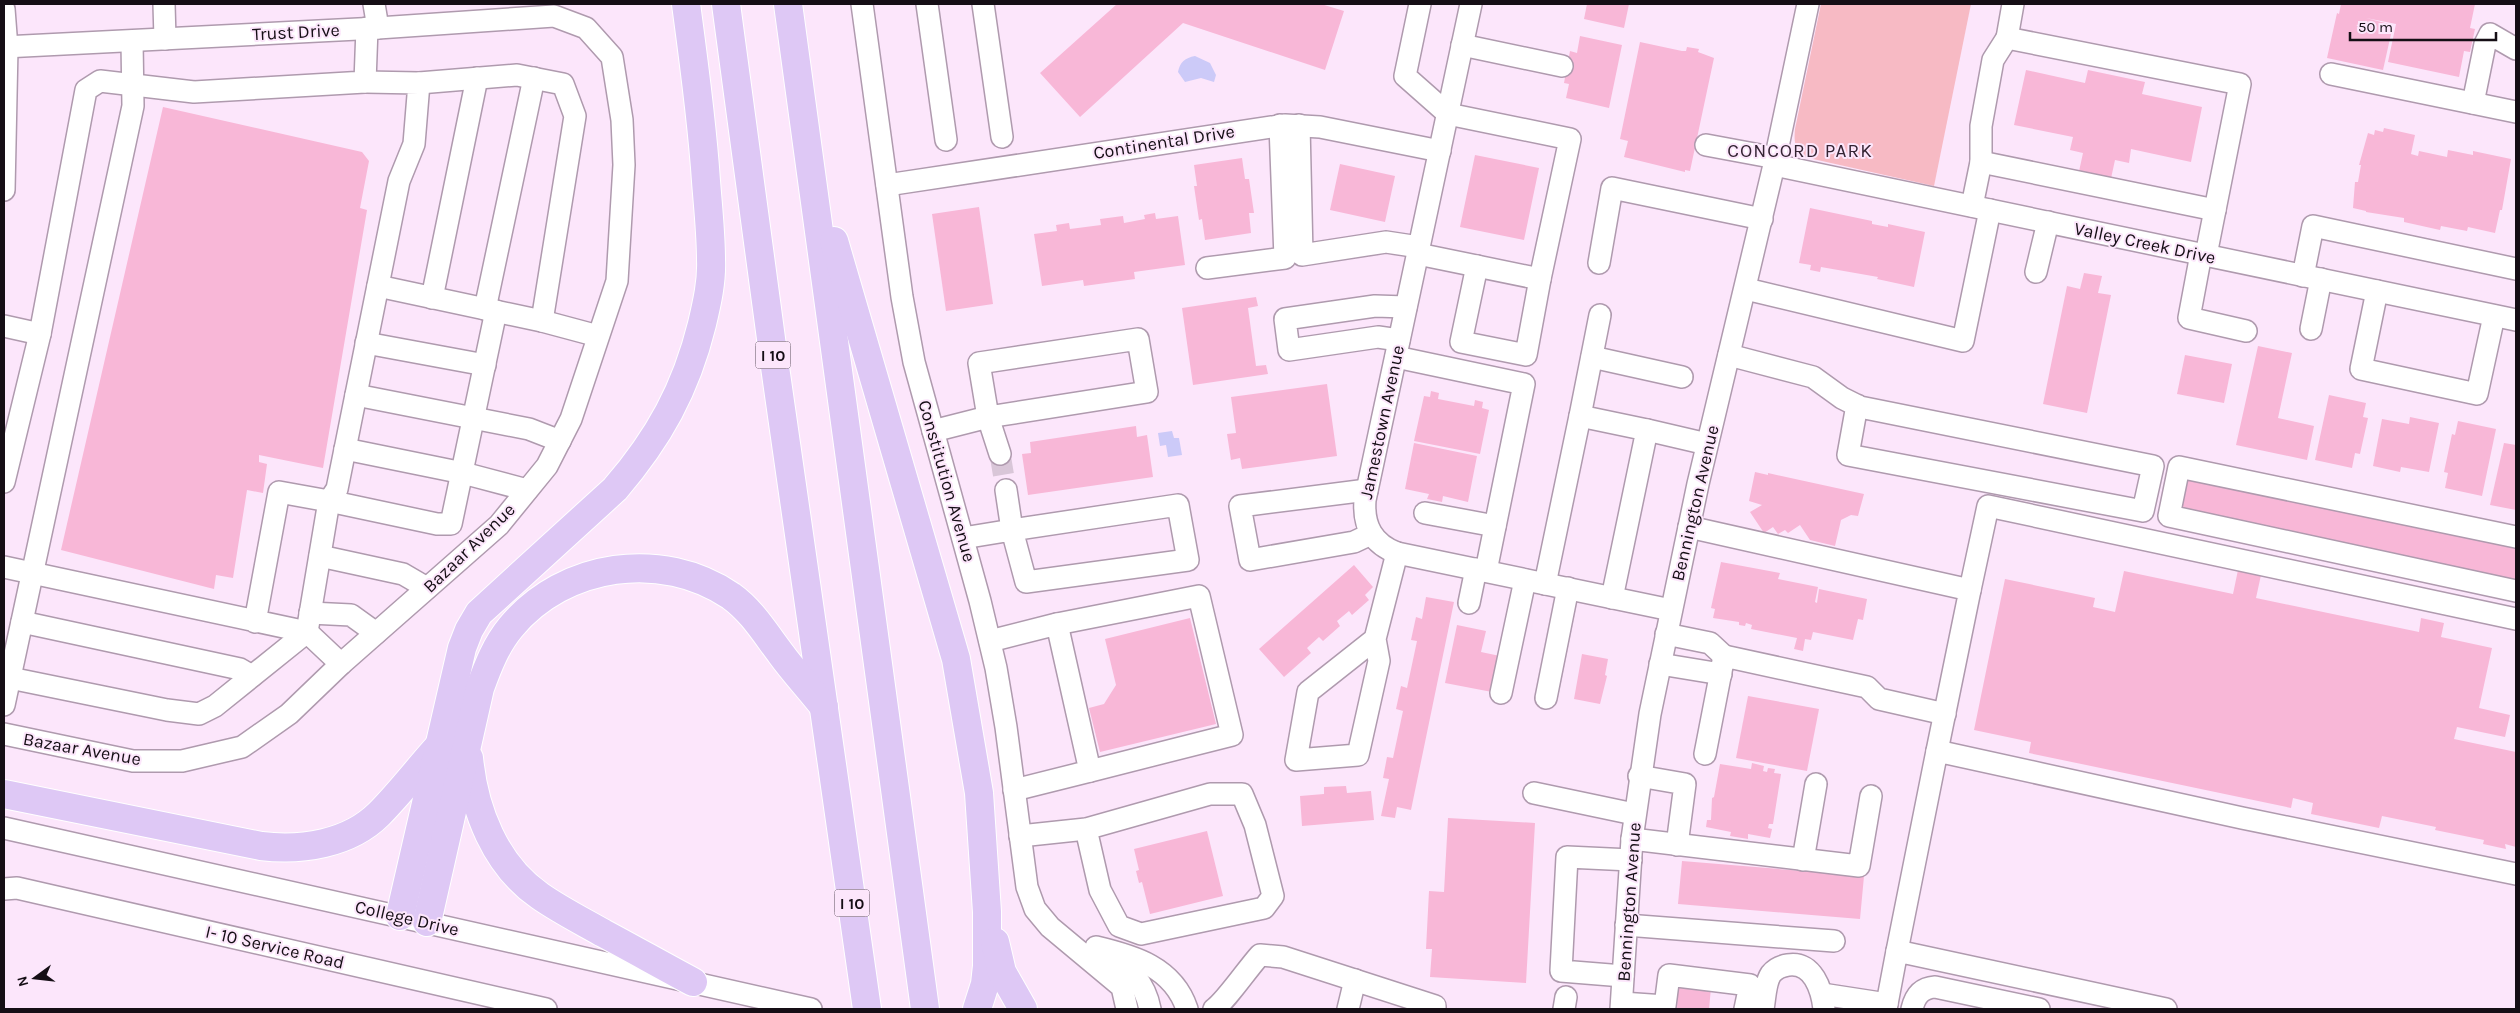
<svg xmlns="http://www.w3.org/2000/svg" width="2520" height="1013" font-family="Karla,sans-serif">
	<style>
		.green { fill: #f7bac4 }
		.water { fill: #cccaf8 }
		.building { fill: #f8b7d7 }
		.lines { fill: none; stroke-linecap: round; stroke-linejoin: round }
		.minor-tunnel { stroke: #d9c6d8; stroke-width: 21; stroke-dasharray: 21 11; stroke-linecap: butt }
		.minor-casing { stroke: #af9aae; stroke-width: 24 }
		.highway-casing { stroke: #fff; stroke-width: 30 }
		.minor { stroke: #fff; stroke-width: 21 }
		.highway { stroke: #dec8f5; stroke-width: 28 }
		.labels { text-anchor: middle; stroke-width: 4; stroke-linejoin: round; paint-order: stroke }
		.shield { fill: #fce6fb; stroke: #5a4f5a; stroke-width: 1 }
		.shield-label { font-size: 16px; font-weight: bold; fill: #150e15 }
		.street-label { font-size: 18px; fill: #150e15; stroke: #fce6fb }
		.neighbourhood-label { font-size: 19px; letter-spacing: 1px; fill: #342433; stroke: #fce6fb }
	</style>
	<rect width="100%" height="100%" fill="#fce6fb"/>
	<!-- green -->
	<path class="green" d="M1821,4H1971L1934,186L1804,157C1794,150 1794,140 1795,129Z"/>
	<!-- water -->
	<g class="water">
		<path d="M1195,56L1210,63L1216,75L1214,82L1201,78L1185,82L1178,72C1180,62 1185,58 1195,56Z"/>
		<path d="M1172,431L1174,438H1179L1182,455L1168,457L1166,445L1160,446L1158,433Z"/>
	</g>
	<!-- building -->
	<g class="building">
		<path d="M1117,4H1321L1344,11L1325,70L1183,23L1080,117L1040,73Z"/>
		<path d="M1587,4H1629L1624,28L1584,19Z"/>
		<path d="M2341,4H2475L2470,28L2475,29L2470,52L2464,51L2459,77L2388,62L2396,24L2366,18L2393,25L2383,70L2327,58L2337,13L2339,14Z"/>
		<path d="M1580,36L1622,45L1609,108L1566,98L1569,84L1564,83L1570,51L1577,53Z"/>
		<path d="M1640,42L1682,51H1686L1687,47L1699,49L1698,52L1714,58L1690,171L1685,170V172L1624,157L1628,141L1620,139Z"/>
		<path d="M2026,70L2085,83L2088,70L2145,82L2142,94L2202,107L2191,162L2131,149L2129,163L2115,160L2110,183L2078,176L2083,153L2070,150L2073,137L2014,125Z"/>
		<path d="M163,107L362,152L369,161L360,208L367,210L323,468L259,455V462L267,464L263,493L247,490L233,578L216,575L214,589L61,550Z"/>
		<path d="M2384,128L2415,135L2411,154L2418,156L2419,151L2447,157L2448,150L2473,155V151L2511,159L2502,210H2500L2495,233L2468,227L2467,231L2441,226L2440,230L2404,222V218L2366,212V211L2353,208L2355,182H2358L2361,165H2359L2368,133L2374,135L2375,130L2383,132Z"/>
		<path d="M1475,155L1539,168L1524,240L1460,227Z"/>
		<path d="M1242,158L1245,179H1249L1254,213H1249L1251,233L1205,240L1202,219L1199,220L1194,186H1197L1194,165Z"/>
		<path d="M1340,164L1395,176L1385,222L1330,210Z"/>
		<path d="M979,207L993,304L946,311L932,214Z"/>
		<path d="M1810,208L1872,221V224L1888,227V224L1925,232L1914,287L1877,279L1878,277L1821,267L1820,272L1810,270L1811,265L1799,263Z"/>
		<path d="M1155,213L1156,219L1178,216L1185,265L1134,272L1135,279L1084,286L1083,280L1042,286L1034,234L1057,231L1056,225L1069,223L1070,229L1101,225L1100,219L1123,216L1124,223L1145,219L1144,215Z"/>
		<path d="M2084,273L2102,276L2098,293L2111,295L2087,413L2043,404L2067,286L2080,289Z"/>
		<path d="M1256,297L1258,306L1248,308L1256,366L1266,365L1268,374L1193,385L1182,308Z"/>
		<path d="M2258,346L2292,353L2278,418L2314,426L2307,460L2236,445Z"/>
		<path d="M2185,355L2232,364L2224,403L2177,394Z"/>
		<path d="M1327,384L1337,456L1242,469L1240,458L1231,460L1227,434L1236,433L1231,397Z"/>
		<path d="M1431,391L1439,393L1438,399L1474,406L1475,400L1483,402L1482,408L1489,410L1480,454L1414,441L1424,396L1430,397Z"/>
		<path d="M2329,395L2366,403L2363,417L2368,418L2360,454L2355,453L2352,468L2315,460Z"/>
		<path d="M2410,417L2439,423L2429,472L2401,467L2400,472L2373,466L2382,419L2409,424Z"/>
		<path d="M2458,421L2496,429L2482,496L2445,488L2448,473L2444,472L2452,434L2455,435Z"/>
		<path d="M1136,426L1137,437L1147,435L1153,477L1028,495L1022,454L1031,453L1030,442Z"/>
		<path d="M1414,443L1477,456L1468,502L1443,496L1442,502L1427,499L1429,494L1405,489Z"/>
		<path d="M2504,443L2516,445V510L2490,505Z"/>
		<path d="M1755,472L1768,475V473L1864,494L1858,516L1851,515L1841,520L1835,546L1810,540L1800,525L1788,533L1785,530L1778,534L1773,527L1764,533L1750,512L1762,505L1749,501Z"/>
		<path d="M2186,473L2516,543V581L2179,510Z"/>
		<path d="M1721,562L1780,573L1778,579L1818,587L1815,602L1817,603L1819,589L1867,599L1863,620L1858,619L1853,640L1813,632L1811,640L1805,639L1803,651L1794,649L1797,638L1751,629L1752,625L1746,623L1745,626L1739,625V622L1713,618L1715,609L1711,608Z"/>
		<path d="M1354,565L1373,587L1365,595L1369,600L1352,615L1349,611L1337,621L1340,626L1323,641L1319,637L1307,648L1311,653L1284,677L1259,649Z"/>
		<path d="M2238,570L2261,575L2256,598L2419,632L2421,618L2444,623L2441,637L2492,648L2479,708L2510,715L2505,737L2457,727L2454,739L2516,752V847L2505,844L2506,849L2483,844L2484,840L2435,830L2436,827L2382,816L2379,828L2311,814L2313,803L2293,798L2291,808L2029,753L2031,742L1974,730L2005,579L2095,598L2093,607L2115,612L2124,571L2233,594Z"/>
		<path d="M1426,597L1454,602L1411,810L1397,807L1395,818L1381,816L1389,779L1383,778L1387,757L1393,758L1403,711L1396,709L1401,686L1407,688L1417,641L1411,640L1416,617L1422,619Z"/>
		<path d="M1190,618L1216,724L1100,752L1089,708L1104,704L1116,685L1105,639Z"/>
		<path d="M1457,625L1486,631L1481,652L1500,656L1492,692L1445,683Z"/>
		<path d="M1582,654L1608,659L1605,675L1607,676L1600,704L1574,699Z"/>
		<path d="M1748,696L1819,709L1807,771L1736,758Z"/>
		<path d="M1752,763L1764,766L1763,771L1767,772L1768,768L1775,769L1774,773L1781,774L1773,824H1769L1768,828L1772,829L1770,838L1748,834V839L1730,836L1731,832L1706,827L1707,820H1711L1712,798L1714,797L1720,764L1751,769Z"/>
		<path d="M1346,786L1347,793L1371,791L1374,820L1302,826L1300,796L1324,794V787Z"/>
		<path d="M1448,818L1535,823L1526,983L1430,977L1432,949H1426L1429,891L1444,892Z"/>
		<path d="M1207,831L1223,896L1150,914L1142,882L1139,883L1136,871L1139,870L1134,849Z"/>
		<path d="M1682,861L1864,876L1860,919L1678,904Z"/>
		<path d="M1678,986L1711,988L1709,1009H1677Z"/>
	</g>
	<g class="lines">
		<!-- minor-tunnel -->
		<path class="minor-tunnel" d="M1000,454L1006,490"/>
		<defs>
			<g id="minor">
				<path d="M164,4L165,39"/>
				<path d="M374,4L378,28"/>
				<path d="M862,4L902,297L914,362L980,601L996,668L1006,727L1027,887L1035,909L1050,927L1122,987L1127,1009"/>
				<path d="M927,4L946,140"/>
				<path d="M983,4L1002,137"/>
				<path d="M1471,4L1365,500C1363,526 1373,544 1397,553L1671,610"/>
				<path d="M4,9L7,48L4,190"/>
				<path d="M2007,38L2013,4"/>
				<path d="M1462,45L1562,66"/>
				<path d="M4,47L378,28L554,16L586,28L612,57L622,120L624,165L617,281L571,419L547,466L499,525L341,664L289,714L242,747L182,761H133L4,734"/>
				<path d="M2331,74L2516,112"/>
				<path d="M365,82L419,83L414,144L399,181L337,489L329,501L437,524H451L496,311"/>
				<path d="M2473,103L2485,44L2490,34L2516,49"/>
				<path d="M1299,125L1302,255L1386,242L1419,247"/>
				<path d="M1706,145L1776,158"/>
				<path d="M1981,162L2215,210"/>
				<path d="M1774,165L2516,320"/>
				<path d="M887,185L1285,125L1320,127L1440,151"/>
				<path d="M1972,206L1981,162V126L1993,60L2007,38L2240,84L2206,255"/>
				<path d="M1418,254L1540,279L1570,139L1448,114L1405,76L1420,4"/>
				<path d="M2201,254L2189,318L2246,331"/>
				<path d="M1599,263L1612,188L1762,219"/>
				<path d="M1477,266L1461,342L1526,355L1540,279"/>
				<path d="M1207,268L1285,258L1280,125"/>
				<path d="M2036,272L2048,222"/>
				<path d="M2303,276L2313,226L2516,269"/>
				<path d="M378,286L542,321L575,116L563,84L517,75L419,83"/>
				<path d="M1746,289L1963,341L1990,210"/>
				<path d="M2377,291L2361,369L2477,394L2494,316"/>
				<path d="M432,298L477,78"/>
				<path d="M485,309L534,78"/>
				<path d="M542,321L598,336"/>
				<path d="M4,326L40,334"/>
				<path d="M2311,329L2321,279"/>
				<path d="M1399,340L1378,337L1289,350L1285,319L1375,306L1406,307"/>
				<path d="M366,343L485,365"/>
				<path d="M1729,355L1813,377L1842,398L1860,407L2153,466L2143,511L1848,455L1857,405"/>
				<path d="M1396,357L1524,384L1486,571"/>
				<path d="M1592,357L1682,377"/>
				<path d="M356,395L529,429L560,441"/>
				<path d="M1580,416L1600,315"/>
				<path d="M1647,430L1707,444"/>
				<path d="M933,431L988,417L1147,392L1138,339L979,363L988,417L1000,454"/>
				<path d="M345,449L463,473L527,490"/>
				<path d="M4,482L40,334L86,90L100,81L194,92L365,82L367,28"/>
				<path d="M1367,490L1240,506L1250,560L1354,542L1371,534"/>
				<path d="M1425,513L1495,526"/>
				<path d="M1689,527L1970,590L1937,751"/>
				<path d="M2516,537L2179,467L2169,516L2516,591"/>
				<path d="M963,538L1012,530L1026,582L1188,560L1178,505L1012,530L1006,490"/>
				<path d="M320,556L403,574L427,588"/>
				<path d="M4,567L307,632L329,501L279,492L255,622"/>
				<path d="M1545,584L1580,416L1647,430L1612,598"/>
				<path d="M1970,590L1988,506L2516,619"/>
				<path d="M1469,603L1476,569"/>
				<path d="M310,613L351,615L376,633"/>
				<path d="M22,622L240,669L252,676"/>
				<path d="M1057,624L1199,596L1232,735L1090,771"/>
				<path d="M1666,634L1710,643L1724,656"/>
				<path d="M1375,639L1308,692L1296,760L1358,755L1379,661L1375,639L1397,553"/>
				<path d="M990,641L1057,624L1090,771L1014,790"/>
				<path d="M1660,664L1721,674"/>
				<path d="M10,678L167,710L199,714L215,706L307,632L341,664"/>
				<path d="M1501,693L1525,580"/>
				<path d="M1546,698L1568,588"/>
				<path d="M4,705L133,106L132,41"/>
				<path d="M1705,754L1724,656L1867,687L1879,699L1945,714"/>
				<path d="M1639,776L1685,784L1677,845"/>
				<path d="M1534,793L1634,814"/>
				<path d="M4,828L811,1009"/>
				<path d="M1020,836L1086,829L1210,794H1242L1255,825L1273,896L1264,908L1141,934L1119,926L1100,890L1086,829"/>
				<path d="M1632,839L1859,866L1871,796"/>
				<path d="M1803,860L1816,784"/>
				<path d="M4,889L17,888L546,1009"/>
				<path d="M1626,925L1834,941"/>
				<path d="M1096,947C1134,956 1173,967 1187,1009"/>
				<path d="M1897,951L1937,751L2242,818L2516,874"/>
				<path d="M1108,954C1130,968 1145,983 1150,1009"/>
				<path d="M1623,976L1561,971L1567,857L1631,860"/>
				<path d="M1822,994L1887,1004"/>
				<path d="M1622,1003L1665,1006L1669,975L1750,985L1745,1009"/>
				<path d="M1214,1009C1225,1002 1248,968 1260,955L1283,957L1435,1006V1009"/>
				<path d="M1348,1009L1355,980"/>
				<path d="M1564,1009L1566,997"/>
				<path d="M1621,1009L1632,839L1650,714L1698,484L1774,165L1808,4"/>
				<path d="M1763,1009C1765,999 1765,983 1771,974C1775,969 1781,966 1788,965C1813,961 1822,990 1824,1009"/>
				<path d="M1886,1009L1897,951L2166,1009"/>
				<path d="M1912,1009C1915,996 1921,988 1935,987L2039,1009"/>
			</g>
			<g id="highway">
				<path d="M726,4L772,346L867,1009"/>
				<path d="M788,4L925,1009"/>
				<path d="M834,241L956,659L979,793L987,912V966L985,984L977,1009"/>
				<path d="M469,758C474,810 495,865 540,896C560,910 582,921 603,933C633,949 663,966 693,982"/>
				<path d="M4,794L261,846C301,851 349,844 379,814C400,793 418,769 438,747"/>
				<path d="M400,916L462,648L469,630L479,613L615,489C659,438 686,389 702,324C707,303 712,281 711,260C711,234 708,207 706,181C702,121 694,63 686,4"/>
				<path d="M427,922L480,688C488,666 496,645 511,627C564,563 662,549 731,596C752,611 765,633 781,654C794,672 810,689 824,707"/>
				<path d="M995,942L1002,972L1023,1009"/>
			</g>
		</defs>
		<!-- minor casing -->
		<use href="#minor" class="minor-casing"/>
		<!-- highway casing -->
		<use href="#highway" class="highway-casing"/>
		<!-- minor -->
		<use href="#minor" class="minor"/>
		<!-- highway -->
		<use href="#highway" class="highway"/>
	</g>
	<g class="labels">
		<!-- shield labels -->
		<g class="shield">
			<rect x="755.5" y="341.5" width="35" height="27" rx="4"/>
			<rect x="834.5" y="889.5" width="35" height="27" rx="4"/>
		</g>
		<g class="shield-label">
			<text x="773" y="361">I 10</text>
			<text x="852" y="909">I 10</text>
		</g>
		<!-- street labels -->
		<g class="street-label">
			<text transform="translate(296 32) rotate(-3)" y="6">Trust Drive</text>
			<text transform="translate(1164 142) rotate(-9)" y="6">Continental Drive</text>
			<text transform="translate(2145 243) rotate(12)" y="6">Valley Creek Drive</text>
			<text transform="translate(1382 422) rotate(-78)" y="6">Jamestown Avenue</text>
			<text transform="translate(947 481) rotate(74)" y="6">Constitution Avenue</text>
			<text transform="translate(1695 503) rotate(-77)" y="6">Bennington Avenue</text>
			<text transform="translate(469 548) rotate(-44)" y="6">Bazaar Avenue</text>
			<text transform="translate(82 749) rotate(10)" y="6">Bazaar Avenue</text>
			<text transform="translate(1629 902) rotate(-86)" y="6">Bennington Avenue</text>
			<text transform="translate(407 918) rotate(13)" y="6">College Drive</text>
			<text transform="translate(275 947) rotate(13)" y="6">I- 10 Service Road</text>
		</g>
		<!-- neighbourhood labels -->
		<g class="neighbourhood-label">
			<text x="1800" y="157">CONCORD PARK</text>
		</g>
	</g>
	<!-- border -->
	<rect width="2520" height="1013" fill="none" stroke="#150e15" stroke-width="10"/>
	<!-- north arrow -->
	<g transform="translate(35 978) rotate(255)" stroke="#fce6fb" stroke-width="4" paint-order="stroke">
	<path d="M0-4L9 19L0 12L-9 19Z" fill="#150e15"/>
	<text y="-8" font-size="14" font-weight="bold" text-anchor="middle" fill="#150e15">N</text>
	</g>
	<!-- scale -->
	<path d="M2350 32v8h146v-8" fill="none" stroke="#150e15" stroke-width="2.5"/>
	<text x="2358" y="32" font-size="15" fill="#150e15" stroke="#fce6fb" stroke-width="4" paint-order="stroke">50 m</text>
</svg>
